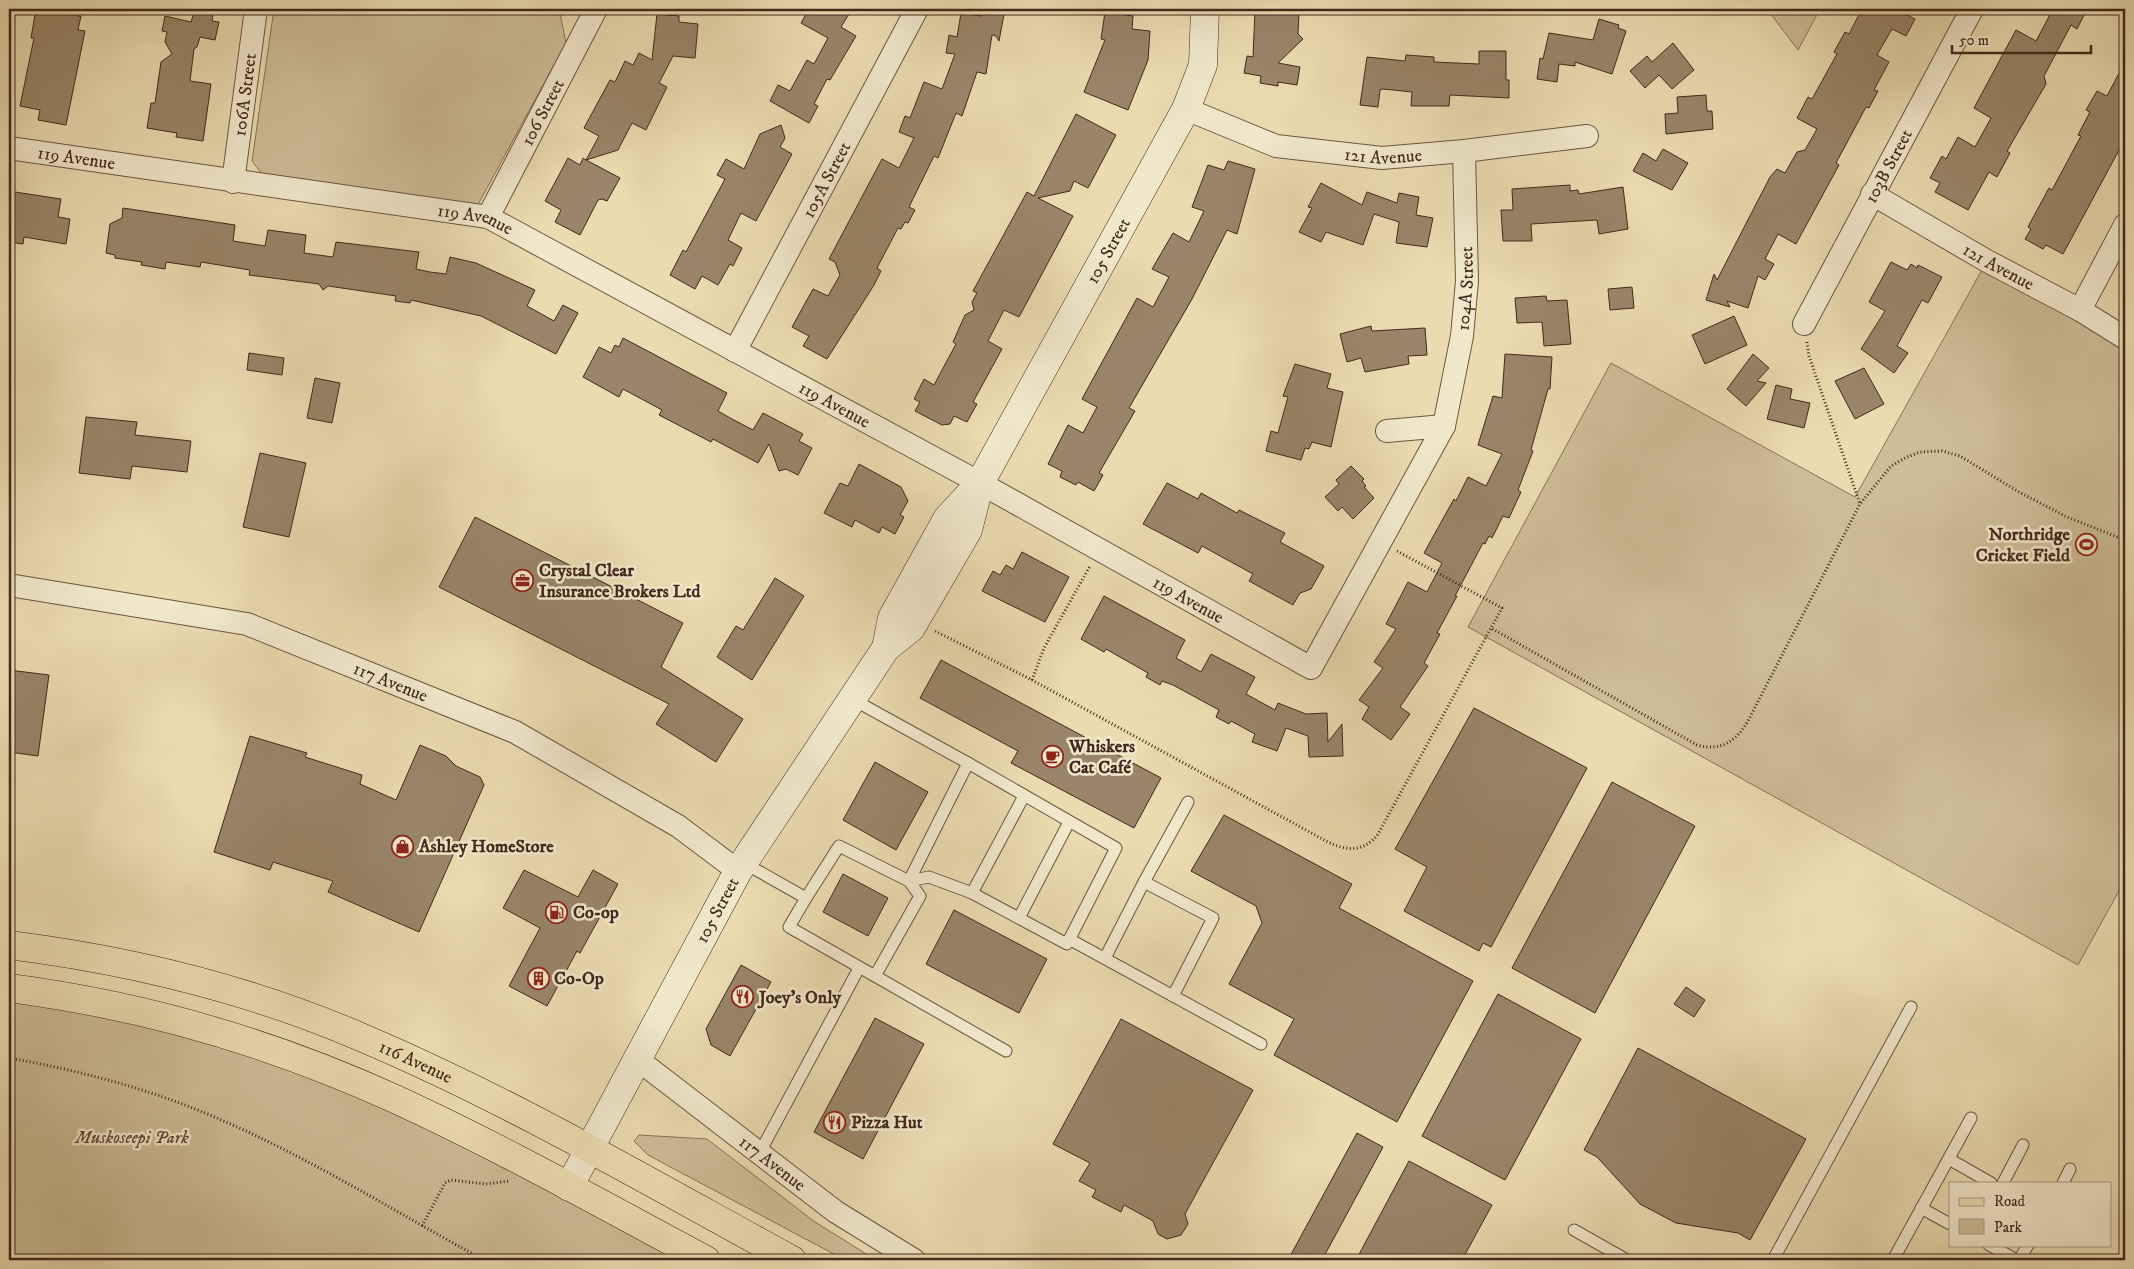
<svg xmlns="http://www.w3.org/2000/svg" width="2134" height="1269" font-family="'IM FELL DW Pica',serif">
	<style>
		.green { fill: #cdbd98; stroke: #88725a }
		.building { fill: #998569; stroke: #42281c }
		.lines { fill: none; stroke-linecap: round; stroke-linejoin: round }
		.lane-casing { stroke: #6c5541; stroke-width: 13 }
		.street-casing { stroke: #6c5541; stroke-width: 24 }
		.secondary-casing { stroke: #42281c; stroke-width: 29 }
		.primary-casing { stroke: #42281c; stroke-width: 29 }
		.path { stroke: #42281c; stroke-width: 3; stroke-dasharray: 1 2.5; stroke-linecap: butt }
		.lane { stroke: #f1e8cc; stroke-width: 11 }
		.street { stroke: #f1e8cc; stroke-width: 22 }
		.secondary { stroke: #f1e8cc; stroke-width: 28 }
		.primary { stroke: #eadbb1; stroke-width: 28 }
		.labels { text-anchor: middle; stroke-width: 5; stroke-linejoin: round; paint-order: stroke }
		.street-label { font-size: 18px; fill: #42281c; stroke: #f1e8cc }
		.poi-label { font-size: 18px; font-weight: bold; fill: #42281c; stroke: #f1e8cc; text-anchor: start }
		.park-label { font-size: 18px; font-style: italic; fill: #5e4635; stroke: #f1e8cc }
	</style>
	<rect width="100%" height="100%" fill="#eadbb1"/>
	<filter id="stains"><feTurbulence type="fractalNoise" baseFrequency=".004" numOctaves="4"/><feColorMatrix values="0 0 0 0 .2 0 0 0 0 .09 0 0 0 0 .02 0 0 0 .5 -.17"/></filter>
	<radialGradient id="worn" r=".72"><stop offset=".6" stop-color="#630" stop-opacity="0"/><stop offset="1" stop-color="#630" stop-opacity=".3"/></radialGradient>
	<!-- green -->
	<g class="green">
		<path d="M274,9H510L560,13L566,43L475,210L265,178L252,161Z"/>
		<path d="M1767,9H1820L1798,50Z"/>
		<path d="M1987,261L2125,338V880L2078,965L1468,627L1611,363L1855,497Z"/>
		<path d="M9,988L254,1044L696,1260H9Z"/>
		<path d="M639,1135L707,1139L815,1222L876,1260H845L648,1155L634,1141Z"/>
	</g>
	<!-- building -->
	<g class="building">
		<path d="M36,9H79L77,16H81L78,30L85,31L66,125L38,120L40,110L20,106L34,38H31Z"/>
		<path d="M195,9H214L212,21L219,22L215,40L200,37L197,47L194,49L190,81L211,84L203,141L176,137L177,133L147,128L151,103H155L161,62L172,54L165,42L167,32L162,31L165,16L191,22Z"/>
		<path d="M809,9H852L841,27L856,36L830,80L827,79L814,104L818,106L809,123L770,101L778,85L790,91L807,60L814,64L828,38L801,23Z"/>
		<path d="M977,9H1005L999,41L996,36L992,35L986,74L977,72L962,116L956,113L938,158L934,156L909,207L915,210L908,223L905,222L901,229L898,228L877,268L881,271L874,285L827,359L803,346L809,336L792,327L813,289L828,296L840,275L835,262L829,259L882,159L899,168L914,138L899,132L905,116L910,118L924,82L942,89L955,54L946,53L949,35L957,37L961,13L982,16Z"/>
		<path d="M1862,9H1895L1915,19L1906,36L1892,29L1877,55L1889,62L1874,90L1878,91L1869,108L1866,107L1836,163L1839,165L1796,244L1778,234L1765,259L1774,264L1765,280L1758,276L1748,308L1727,301L1730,307L1706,300L1714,274L1717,280L1770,177L1777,169L1785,173L1797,152L1805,150L1817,129L1797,118L1808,97L1812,99L1837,54L1834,52L1845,32L1849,34Z"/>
		<path d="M2053,9H2087L2077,29L2071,25L2044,76L2046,84L2007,151L2010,153L1997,177L1989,172L1968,210L1935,192L1940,183L1930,178L1942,156L1946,159L1958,137L1975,147L1991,118L1974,108L2016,30L2036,41Z"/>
		<path d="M1255,11L1299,13L1298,34L1303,39L1278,63L1300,67L1297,85L1278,82V86L1260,83L1261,76L1244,73L1247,56L1253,57Z"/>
		<path d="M1105,12L1133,16L1132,29L1150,31L1148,60L1128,110L1084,92L1105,40L1101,39Z"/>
		<path d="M657,14L679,16V22L698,24L695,58L673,56L659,83L667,87L646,130L632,123L618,150L586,160L620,178L607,201L602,199L598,200L580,235L555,222L561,210L545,201L568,158L580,165L583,158L586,160L599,136L584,128L610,80L615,82L625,61L633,65L639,53L652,60Z"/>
		<path d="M1599,19L1619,25L1618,28L1626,31L1612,74L1575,62V66L1559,64L1557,82L1537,79L1540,58L1543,59L1549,33L1593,40Z"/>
		<path d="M1673,43L1694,70L1672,89L1659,75L1645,88L1630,71L1647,56L1652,62Z"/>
		<path d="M1479,51H1506V80H1509V98L1450,95L1449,106H1411L1412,92L1383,89L1380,90L1378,107L1360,105L1367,57L1405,61L1406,55L1434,57V62L1479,64Z"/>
		<path d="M2125,62V139L2063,254L2046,245L2043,249L2025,239L2031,229L2028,227L2049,188L2052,190L2081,136L2078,135L2090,112L2086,110L2097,91L2107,96Z"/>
		<path d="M1706,95L1707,111H1712L1713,129L1666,134L1665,114L1678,113L1677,97Z"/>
		<path d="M1076,114L1116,135L1088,188L1074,181L1070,191L1038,198L1073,216L1019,317L1004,310L988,341L1002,349L973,402L977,404L967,422L954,416L950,424L942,425L915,411L920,402L914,399L924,379L934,385L956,344L953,342L965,315L974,310L972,302L977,293L973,291L1027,192L1034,196Z"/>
		<path d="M781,125L785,138L780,147L792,154L756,221L741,213L728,240L742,248L733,266L730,264L718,285L702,276L695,289L670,275L683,250L686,252L725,179L717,175L726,159L744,169L760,134Z"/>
		<path d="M1663,149L1688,163L1672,190L1633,171L1643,153L1656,161Z"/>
		<path d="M1228,161L1255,169L1237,234L1227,230L1192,299L1129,408L1135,411L1099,473L1103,475L1094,491L1078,482L1076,485L1060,477L1062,471L1048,464L1068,425L1083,433L1097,407L1082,399L1137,298L1153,307L1169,277L1152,269L1173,233L1189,242L1204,211L1192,207L1208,165L1224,170Z"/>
		<path d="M1321,183L1362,205L1367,192L1397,203L1399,193L1419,197L1416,215L1433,218L1427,247L1396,243L1399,222L1374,214L1363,245L1326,232L1321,242L1299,232L1312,208L1308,207Z"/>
		<path d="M1570,185V191L1578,190L1579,194L1623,187L1628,229L1599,234L1597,220L1531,224L1532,241H1503L1501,210H1513L1512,189Z"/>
		<path d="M15,192L61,199L58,217L70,219L66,244L24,237L23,244L9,242V210L12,211Z"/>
		<path d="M123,208L235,225L233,241L265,246L268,230L306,235L304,253L333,257L336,242L419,252L416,269L430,272L446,274L450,257L476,263L535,290L527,306L554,321L563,305L578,313L556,354L481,316L411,300L410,303L395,301L396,296L328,286L323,290L319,284L249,275L250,270L201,262L200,267L166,262L165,269L141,265L142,262L115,258V255L106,253L110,224L122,218Z"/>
		<path d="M1891,262L1907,270L1911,264L1917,268L1918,265L1942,277L1928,303L1922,300L1897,346L1908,353L1894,373L1861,349L1885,311L1869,302Z"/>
		<path d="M1632,287L1634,308L1610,310L1608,289Z"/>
		<path d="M1546,296L1547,301L1567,300L1571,344L1544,346L1542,322L1517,323L1515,298Z"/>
		<path d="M1734,316L1747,345L1705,364L1692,335Z"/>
		<path d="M1371,326L1372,331L1425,328L1427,355L1408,356L1409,364L1365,372L1361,358L1347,362L1340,334Z"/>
		<path d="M623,338L727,393L718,411L732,419L753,430L763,413L803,434L799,441L812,448L798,475L786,469L779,471L769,444L758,463L713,439L711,442L659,415L662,410L623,389L619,397L583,377L599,347L611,353L615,345L619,347Z"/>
		<path d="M249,353L284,358L282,375L247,370Z"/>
		<path d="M1505,354L1552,357L1550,389H1548L1531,450L1533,451L1518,490L1521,492L1509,518L1503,516L1492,538L1489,536L1485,544L1483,543L1455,596H1457L1437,633L1440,634L1424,663L1428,666L1400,707L1410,714L1391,740L1362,719L1369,707L1359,700L1383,668L1374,662L1396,629L1386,624L1408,582L1427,592L1442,563L1424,553L1454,499L1456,501L1468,477L1486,486L1502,454L1478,445L1493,396L1502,398Z"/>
		<path d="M1753,354L1769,368L1757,381L1766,383L1746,406L1727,389Z"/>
		<path d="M1295,364L1331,374L1327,388L1343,392L1331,447L1312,442L1309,449L1305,448L1301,460L1266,451L1271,431L1278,433L1288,397L1283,396Z"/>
		<path d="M1864,368L1884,404L1855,419L1835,381Z"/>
		<path d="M315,378L340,383L332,423L307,418Z"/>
		<path d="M1776,385L1792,389L1790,399L1810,403L1804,428L1767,419Z"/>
		<path d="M86,417L137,422L135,435L191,441L187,472L132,466L130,479L79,473Z"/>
		<path d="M260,453L306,463L289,537L243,527Z"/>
		<path d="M859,464L901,487L908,501L900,515L904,517L895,534L882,527L879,533L855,520L852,527L824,513L840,483L848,486Z"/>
		<path d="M1351,466L1364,479L1362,481L1366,486L1364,487L1374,498L1353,519L1342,507L1338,511L1325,497L1339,484L1336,480Z"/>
		<path d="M1167,483L1198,499L1201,493L1237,513L1239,510L1285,533L1280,542L1324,566L1311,589L1300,593L1293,605L1249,581L1253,574L1202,546L1198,553L1143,524Z"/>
		<path d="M475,517L683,623L661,667L743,719L716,762L656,724L669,704L439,587Z"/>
		<path d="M1022,552L1069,577L1045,622L982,591L993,571L1000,575L1006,565L1013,569Z"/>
		<path d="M775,578L804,596L752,680L717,657L736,626L743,630Z"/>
		<path d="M1104,596L1185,640L1176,658L1201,672L1211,654L1255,677L1246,694L1275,710L1278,703L1306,714L1327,713L1328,742L1342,724L1343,756L1309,757L1308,736L1286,728L1277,751L1252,742L1255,734L1231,721L1229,724L1216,717L1219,710L1173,685L1162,681L1160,685L1146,677L1148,673L1106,649L1104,652L1081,639Z"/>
		<path d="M941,660L1161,778L1134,828L1011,763L1018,751L920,698Z"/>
		<path d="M9,670L49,675L38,756L9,752Z"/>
		<path d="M1474,708L1587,768L1491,947L1483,943L1479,951L1404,911L1427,867L1395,849Z"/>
		<path d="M250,736L307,753L305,757L362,775L360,784L396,800L420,745L446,756L456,766L480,777L484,785L419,932L328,892L333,881L273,862L270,870L214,852Z"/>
		<path d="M875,762L928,792L896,850L843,820Z"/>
		<path d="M1612,782L1695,826L1595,1013L1512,968Z"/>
		<path d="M1224,815L1352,884L1339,908L1473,981L1397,1122L1274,1055L1294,1019L1229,984L1262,923L1256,906L1191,871Z"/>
		<path d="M524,870L578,897L593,870L618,884L580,953L577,951L547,1006L509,986L540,928L503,908Z"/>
		<path d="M843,874L888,898L868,936L823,912Z"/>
		<path d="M954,910L1047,959L1019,1013L926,964Z"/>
		<path d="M741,965L771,982L730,1056L711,1045L706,1029Z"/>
		<path d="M1686,987L1705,1000L1694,1017L1674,1004Z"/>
		<path d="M1498,994L1581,1039L1505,1180L1422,1136Z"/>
		<path d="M875,1018L924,1044L863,1159L814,1132Z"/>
		<path d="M1121,1019L1253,1090L1185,1214L1188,1224L1181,1235L1167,1239L1158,1234L1153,1221L1124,1205L1121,1212L1092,1197L1096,1190L1079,1181L1090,1163L1053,1144Z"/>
		<path d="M1638,1048L1806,1139L1750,1240L1738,1233L1676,1223L1640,1204L1597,1157L1584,1150Z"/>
		<path d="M1357,1133L1383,1147L1322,1260H1288Z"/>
		<path d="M1409,1161L1492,1205L1462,1260H1356Z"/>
	</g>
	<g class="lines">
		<defs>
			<g id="lane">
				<path d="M744,863L806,898L839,846L909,881L968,763L852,699"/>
				<path d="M1144,882L1188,802"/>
				<path d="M972,893L1024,796"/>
				<path d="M806,898L789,927L875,976L920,896L909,881L929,877L972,893L1067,944L1116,848L968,763"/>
				<path d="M1019,918L1069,822"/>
				<path d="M1069,939L1261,1044"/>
				<path d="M1105,958L1144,882L1213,918L1173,996"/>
				<path d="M875,976L1006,1051"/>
				<path d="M759,1154L859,968"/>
				<path d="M1949,1159L1991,1183"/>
				<path d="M2003,1183L2023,1145"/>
				<path d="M2063,1183L2070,1169"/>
				<path d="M1921,1208L1950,1224"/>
				<path d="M1574,1230L1627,1260"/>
				<path d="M1989,1245L2017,1260"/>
				<path d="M1773,1260L1911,1007"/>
				<path d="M1893,1260L1971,1118"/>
				<path d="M2019,1260L2028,1245"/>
			</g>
			<g id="street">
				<path id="s1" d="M1186,109L1276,146L1382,158L1464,151L1587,136"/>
				<path id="s2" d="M9,148L488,217L980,483L1311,668L1444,426L1462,336L1467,281L1464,151"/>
				<path id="s3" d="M233,182L256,9"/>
				<path id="s4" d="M1872,194L1987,261L2080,310L2125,338"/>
				<path id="s5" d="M488,217L596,9"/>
				<path d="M2080,310L2125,225"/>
				<path id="s6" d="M1804,324L1972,9"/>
				<path id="s7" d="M735,351L917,9"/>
				<path d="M1387,431L1444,426"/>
				<path id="s8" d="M9,585L247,624L515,732L678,826L738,871"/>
				<path id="s9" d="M637,1059L836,1212L914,1260"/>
			</g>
			<g id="secondary">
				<path id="s10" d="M886,648L892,618L947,519L980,483L1186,109L1203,65L1205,9"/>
				<path id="s11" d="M569,1187L738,871L886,648L911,628L968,530L980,483"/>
			</g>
			<g id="primary">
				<path id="s12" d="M9,945C129,960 252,990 363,1038C511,1101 651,1183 792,1260"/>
				<path d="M9,988C141,1005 272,1043 393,1098C500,1147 603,1205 706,1260"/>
			</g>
		</defs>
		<!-- lane casing -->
		<use href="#lane" class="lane-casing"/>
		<!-- street casing -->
		<use href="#street" class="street-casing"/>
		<!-- secondary casing -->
		<use href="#secondary" class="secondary-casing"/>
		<!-- primary casing -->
		<use href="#primary" class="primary-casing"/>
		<!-- path -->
		<g class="path">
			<path d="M1807,342L1809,356L1860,504"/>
			<path d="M1397,551L1502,608L1491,628"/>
			<path d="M935,631L1032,680L1326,841C1345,851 1364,853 1378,834L1491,628L1697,745C1721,752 1737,741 1749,719L1860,504L1891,466L1907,457L1920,452L1942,451L1960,456L2019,492L2067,517L2125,540"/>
			<path d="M1032,680L1044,648L1090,566"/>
			<path d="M9,1058C83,1071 157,1091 226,1122C315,1161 399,1214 484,1260"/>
			<path d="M422,1226L445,1183L451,1180L486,1184L509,1181"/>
		</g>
		<!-- lane -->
		<use href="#lane" class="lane"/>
		<!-- street -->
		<use href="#street" class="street"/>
		<!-- secondary -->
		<use href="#secondary" class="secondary"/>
		<!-- primary -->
		<use href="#primary" class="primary"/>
	</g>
	<!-- icons -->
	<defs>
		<symbol id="stadium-ring" viewBox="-11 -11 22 22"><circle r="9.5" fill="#f1e8cc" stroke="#8f2418" stroke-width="1.5"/><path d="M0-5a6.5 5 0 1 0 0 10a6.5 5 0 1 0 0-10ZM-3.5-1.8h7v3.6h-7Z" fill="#8f2418"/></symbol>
		<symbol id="office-ring" viewBox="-11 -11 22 22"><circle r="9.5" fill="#f1e8cc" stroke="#8f2418" stroke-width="1.5"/><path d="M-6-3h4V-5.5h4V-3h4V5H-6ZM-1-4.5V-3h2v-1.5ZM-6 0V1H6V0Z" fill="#8f2418"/></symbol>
		<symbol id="cafe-ring" viewBox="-11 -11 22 22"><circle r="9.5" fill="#f1e8cc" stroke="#8f2418" stroke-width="1.5"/><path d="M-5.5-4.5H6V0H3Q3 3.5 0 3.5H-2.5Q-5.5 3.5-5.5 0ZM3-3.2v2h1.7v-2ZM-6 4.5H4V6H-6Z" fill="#8f2418"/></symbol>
		<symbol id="shop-ring" viewBox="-11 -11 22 22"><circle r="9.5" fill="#f1e8cc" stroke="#8f2418" stroke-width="1.5"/><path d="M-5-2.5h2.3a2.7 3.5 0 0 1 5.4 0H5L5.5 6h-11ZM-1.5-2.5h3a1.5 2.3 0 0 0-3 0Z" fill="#8f2418"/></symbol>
		<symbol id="fuel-ring" viewBox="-11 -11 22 22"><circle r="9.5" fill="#f1e8cc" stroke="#8f2418" stroke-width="1.5"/><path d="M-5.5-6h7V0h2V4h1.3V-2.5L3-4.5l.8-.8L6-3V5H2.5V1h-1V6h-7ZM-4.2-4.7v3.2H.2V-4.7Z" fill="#8f2418"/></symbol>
		<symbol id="building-ring" viewBox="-11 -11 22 22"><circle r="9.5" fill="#f1e8cc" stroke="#8f2418" stroke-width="1.5"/><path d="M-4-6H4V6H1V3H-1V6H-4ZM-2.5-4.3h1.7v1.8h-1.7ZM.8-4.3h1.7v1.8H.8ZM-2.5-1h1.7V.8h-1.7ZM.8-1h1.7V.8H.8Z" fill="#8f2418"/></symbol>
		<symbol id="restaurant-ring" viewBox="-11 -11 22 22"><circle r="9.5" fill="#f1e8cc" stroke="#8f2418" stroke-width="1.5"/><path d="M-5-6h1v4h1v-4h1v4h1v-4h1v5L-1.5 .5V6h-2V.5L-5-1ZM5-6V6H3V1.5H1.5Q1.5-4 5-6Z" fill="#8f2418"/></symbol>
	</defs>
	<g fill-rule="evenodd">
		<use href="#stadium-ring" x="2074" y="532" width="25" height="25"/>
		<use href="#office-ring" x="510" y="568" width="25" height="25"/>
		<use href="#cafe-ring" x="1040" y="744" width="25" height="25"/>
		<use href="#shop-ring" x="390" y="834" width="25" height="25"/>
		<use href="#fuel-ring" x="544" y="900" width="25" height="25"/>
		<use href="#building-ring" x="526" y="966" width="25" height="25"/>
		<use href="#restaurant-ring" x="730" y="984" width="25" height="25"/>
		<use href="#restaurant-ring" x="822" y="1110" width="25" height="25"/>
	</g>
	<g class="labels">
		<!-- street labels -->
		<g class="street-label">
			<text dy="6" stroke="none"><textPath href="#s3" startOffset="88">106A Street</textPath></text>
			<text dy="6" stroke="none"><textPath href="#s5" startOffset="118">106 Street</textPath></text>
			<text dy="6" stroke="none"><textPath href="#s1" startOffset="205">121 Avenue</textPath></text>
			<text dy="6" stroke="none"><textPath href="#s2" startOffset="68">119 Avenue</textPath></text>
			<text dy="6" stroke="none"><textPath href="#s6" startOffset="179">103B Street</textPath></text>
			<text dy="6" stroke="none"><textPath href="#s7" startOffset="194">105A Street</textPath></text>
			<text dy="6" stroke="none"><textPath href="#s2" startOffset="472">119 Avenue</textPath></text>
			<text dy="6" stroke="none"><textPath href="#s10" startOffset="458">105 Street</textPath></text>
			<text dy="6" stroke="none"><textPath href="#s4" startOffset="146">121 Avenue</textPath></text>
			<text dy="6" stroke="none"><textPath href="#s2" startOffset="1838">104A Street</textPath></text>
			<text dy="6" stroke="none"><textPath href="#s2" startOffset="878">119 Avenue</textPath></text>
			<text dy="6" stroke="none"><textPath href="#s2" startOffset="1282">119 Avenue</textPath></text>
			<text dy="6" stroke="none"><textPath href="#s8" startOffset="396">117 Avenue</textPath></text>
			<text dy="6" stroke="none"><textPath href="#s11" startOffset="314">105 Street</textPath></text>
			<text dy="6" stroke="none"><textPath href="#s12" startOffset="425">116 Avenue</textPath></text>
			<text dy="6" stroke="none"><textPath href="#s9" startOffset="171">117 Avenue</textPath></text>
		</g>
		<!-- poi labels -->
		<g class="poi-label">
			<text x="2070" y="540" text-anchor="end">Northridge<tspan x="2070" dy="21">Cricket Field</tspan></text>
			<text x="539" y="576">Crystal Clear<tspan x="539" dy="21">Insurance Brokers Ltd</tspan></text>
			<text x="1069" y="752">Whiskers<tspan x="1069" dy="21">Cat Café</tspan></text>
			<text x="419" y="852">Ashley HomeStore</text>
			<text x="573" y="918">Co-op</text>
			<text x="554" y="984">Co-Op</text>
			<text x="759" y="1003">Joey's Only</text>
			<text x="851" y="1128">Pizza Hut</text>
		</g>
		<!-- park labels -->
		<g class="park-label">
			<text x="132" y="1143">Muskoseepi Park</text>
		</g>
	</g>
	<!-- margin -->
	<rect width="2134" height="1269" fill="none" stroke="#eadbb1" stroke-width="30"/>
	<rect x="10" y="10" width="2114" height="1249" fill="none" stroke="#42281c" stroke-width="2.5"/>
	<rect x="15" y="15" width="2104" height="1239" fill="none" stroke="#42281c"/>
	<!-- legend -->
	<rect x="1949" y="1182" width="162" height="65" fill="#f1e8cc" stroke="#ab9b86"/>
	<rect x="1959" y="1198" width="25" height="8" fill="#eadbb1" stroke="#ab9b86"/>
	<text x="1994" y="1206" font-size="15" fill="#42281c">Road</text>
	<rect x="1959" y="1219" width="25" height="15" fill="#cdbd98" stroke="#ab9b86"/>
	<text x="1994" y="1232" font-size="15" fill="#42281c">Park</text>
	<!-- scale -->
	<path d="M1952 45v8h139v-8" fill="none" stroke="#42281c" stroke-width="2.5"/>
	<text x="1959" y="45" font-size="15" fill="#42281c" stroke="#f1e8cc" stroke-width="4" paint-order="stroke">50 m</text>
	<rect width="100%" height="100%" filter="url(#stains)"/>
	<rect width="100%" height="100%" fill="url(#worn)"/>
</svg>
